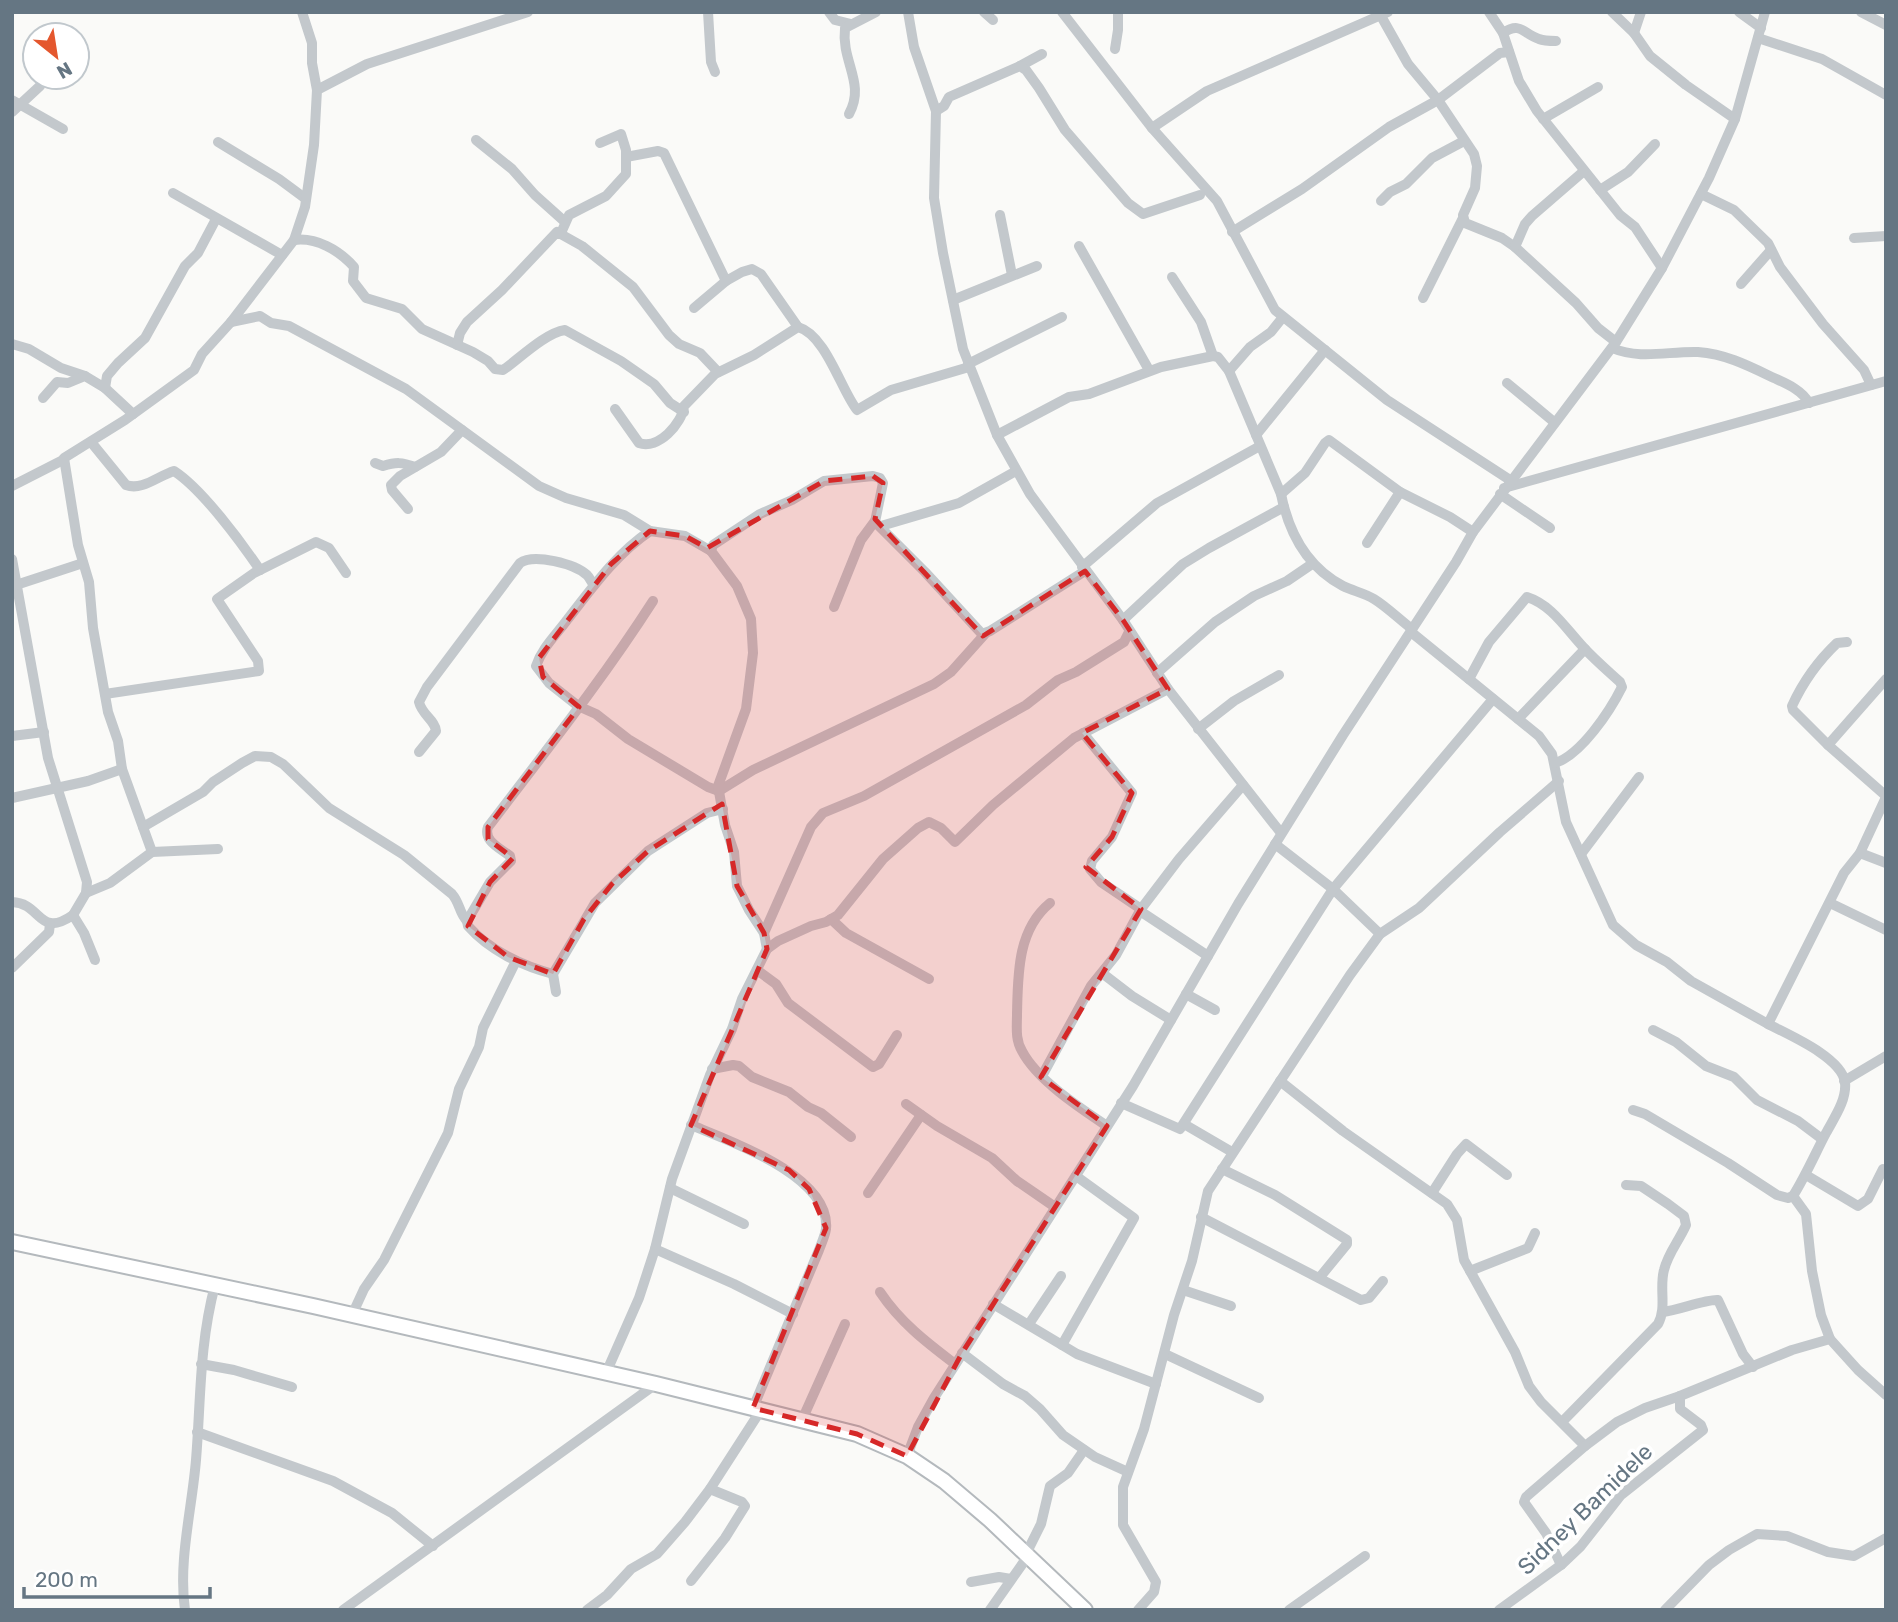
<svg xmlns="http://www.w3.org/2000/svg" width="1898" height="1622" font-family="Rubik,sans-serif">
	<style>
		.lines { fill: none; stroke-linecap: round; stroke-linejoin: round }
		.highway-casing { stroke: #b4b9bd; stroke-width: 18 }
		.minor { stroke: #c3c8cc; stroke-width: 10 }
		.highway { stroke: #fff; stroke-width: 14 }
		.marked { fill: #d62828; fill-opacity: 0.2; stroke: #d62828; stroke-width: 5; stroke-dasharray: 14 9; stroke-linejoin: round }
		.labels { text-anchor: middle; stroke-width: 7; stroke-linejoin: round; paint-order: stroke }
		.street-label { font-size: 23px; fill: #657683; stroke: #fff }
	</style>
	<rect width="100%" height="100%" fill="#fafaf8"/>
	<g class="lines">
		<defs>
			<path id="highway" d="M12,1242L313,1306L656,1384L857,1434L907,1456L944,1481L990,1520L1085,1610"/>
		</defs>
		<!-- highway casing -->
		<use href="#highway" class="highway-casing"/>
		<!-- minor -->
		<g class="minor">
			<path d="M302,12L312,43V63L317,90"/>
			<path d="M708,12L711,62L715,72"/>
			<path d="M829,12L835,20L851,24"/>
			<path d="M908,12L914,47L936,111L934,198L943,253L963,349L997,435L1030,494L1123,620L1168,689L1281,833"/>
			<path d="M984,12L993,20"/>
			<path d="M1062,12L1152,128L1217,201L1275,310L1387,400L1510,480"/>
			<path d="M1489,12L1503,33L1519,81L1537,111L1620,215L1635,227L1662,268"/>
			<path d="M1612,12L1634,33L1650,56L1686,85L1735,119"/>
			<path d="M1739,12L1761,28"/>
			<path d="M1861,12L1886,25"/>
			<path d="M1381,16L1408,64L1438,100L1474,154L1477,166L1475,188L1463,215L1465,223L1502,238L1515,247L1576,303L1598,328L1616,342"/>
			<path d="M1503,33C1521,21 1523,34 1539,39C1544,41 1551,41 1556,41"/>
			<path d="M1634,33L1641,12"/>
			<path d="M1758,38L1822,59L1886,95"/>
			<path d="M1115,49L1118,30V12"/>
			<path d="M1020,66L1042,54"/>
			<path d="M12,100L63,129"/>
			<path d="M936,111L944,106L949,97L1020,66L1026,70L1039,88L1065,130L1128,203L1143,214L1200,195"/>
			<path d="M12,112L40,86"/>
			<path d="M849,114C866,83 841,62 845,28L876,12"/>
			<path d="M1543,119L1598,87"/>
			<path d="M1152,128L1207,91L1388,12"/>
			<path d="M476,140L512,169L535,195L564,221"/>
			<path d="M218,142L279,179L306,199"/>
			<path d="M626,157L658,151L664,153L726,281L742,272L752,269L761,274L798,327"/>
			<path d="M1600,190L1628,172L1655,144"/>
			<path d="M173,193L282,255"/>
			<path d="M1701,194L1734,210L1768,243L1780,267L1823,324L1864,370L1871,385"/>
			<path d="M1381,201L1390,192L1406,184L1432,158L1464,141"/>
			<path d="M1000,215L1012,275"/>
			<path d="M1232,232L1302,189L1389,127L1438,100L1500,53L1509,52"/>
			<path d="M561,233L569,215L606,196L626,174V150L621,134L600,143"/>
			<path d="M1854,238L1886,236"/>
			<path d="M294,240C316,237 339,250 354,267L353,281L366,298L402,309L422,329L473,352L488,361L495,369L503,370C519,359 545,333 565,330L621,361L654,384L670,403L684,412"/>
			<path d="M1079,246L1149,370"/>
			<path d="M1515,247L1525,224L1532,216L1584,171"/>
			<path d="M1172,277L1201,322L1213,356"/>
			<path d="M1741,284L1771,250"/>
			<path d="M1423,298L1463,218"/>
			<path d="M953,300L1037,266"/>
			<path d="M694,308L726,281"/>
			<path d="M231,322L260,316L271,323L289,326L406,389L539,486L566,498L624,515L650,531"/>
			<path d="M12,344L29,349L61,368L85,376"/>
			<path d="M457,345L460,333L467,322L502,290L557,232L582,246L633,287L669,335L679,344L700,353L718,372"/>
			<path d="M1612,348C1641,360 1668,351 1698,352C1726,354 1749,366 1774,378C1787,384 1802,390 1809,403"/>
			<path d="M968,364L1062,317"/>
			<path d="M1229,371L1250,347L1271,332L1283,317"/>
			<path d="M1507,383L1554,422"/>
			<path d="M105,388L133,414"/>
			<path d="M43,398L57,382L68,383L85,376L105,388L107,376L118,363L145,338L185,266L198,253L216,219"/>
			<path d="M615,409L639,443C658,450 682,424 684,406L715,374L754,355L798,327C826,335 841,390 857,410L891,390L969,367"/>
			<path d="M997,435L1069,397L1089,394L1161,367L1213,356L1218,357L1229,371L1281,494C1289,534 1307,567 1343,586C1353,591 1364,593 1374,599C1387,607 1400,620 1412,629"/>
			<path d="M1256,435L1325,350"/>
			<path d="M91,442L126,485C142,491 158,476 174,471C202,489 241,542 260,570"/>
			<path d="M375,463L383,466C396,462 402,462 415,467"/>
			<path d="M12,486L63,460"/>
			<path d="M1504,488L1886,381"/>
			<path d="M1281,494L1305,473L1325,443L1329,440L1400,492L1450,517L1473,532"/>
			<path d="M1500,494L1550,528"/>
			<path d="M408,509L392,490L391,485L400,476L441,452L462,430"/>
			<path d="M881,526L959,503L1016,471"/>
			<path d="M1367,543L1400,492"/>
			<path d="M711,551L685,536L650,531C616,554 592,588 567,620C556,635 542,648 536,666L549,683L578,706L596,714L628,739L708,787L719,791L753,770L934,684L951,672L985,634"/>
			<path d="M12,559L48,758L87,882L86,893L73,915"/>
			<path d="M1082,567L1157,503L1260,446"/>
			<path d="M13,586L83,563"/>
			<path d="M834,607L861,540L875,521"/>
			<path d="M1123,620L1183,564L1209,548L1284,507"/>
			<path d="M1411,632L1539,736L1552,754L1566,822L1613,925L1636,945L1667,962L1691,981L1768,1024L1844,873L1860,853L1886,797"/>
			<path d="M1847,642L1837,643C1818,661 1803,682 1792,706L1793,710L1828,745L1886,796"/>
			<path d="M1157,673L1215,622L1254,596L1287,581L1312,564"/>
			<path d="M1469,679L1489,642L1527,597C1552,605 1566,629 1584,648C1595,660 1608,671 1620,682L1622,687C1610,711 1581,755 1555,763"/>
			<path d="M105,694L259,671L258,661L217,599L254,573L316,542L329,548L346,573"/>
			<path d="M1518,719L1585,649"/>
			<path d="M1198,729L1234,701L1279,675"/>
			<path d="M1083,733L1132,793L1112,837L1092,861L1090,869L1101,882L1141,909"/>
			<path d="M12,736L44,732"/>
			<path d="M1828,745L1886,679"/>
			<path d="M419,752L436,731C435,720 422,715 419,702L427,687L520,563C534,553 575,564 587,575C590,578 591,582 594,585"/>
			<path d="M12,798L88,781L122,769"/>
			<path d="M143,827L203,792L213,782L242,763L255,756L271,757L283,764L329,808L404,855L452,894C460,903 459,913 467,921"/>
			<path d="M1275,844L1333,889L1380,934"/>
			<path d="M152,852L122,769L118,741L108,712L93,628L89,582L78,545L64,458L125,420L194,370L202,354L231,322L294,240L305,207L314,145L317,90L367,64L528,12"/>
			<path d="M1860,853L1886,863"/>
			<path d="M1581,854L1639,777"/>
			<path d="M86,893L110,883L152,852L218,849"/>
			<path d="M12,902C42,903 38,939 73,915L84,933L95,960"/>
			<path d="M1050,903C1017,930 1018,975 1017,1014C1017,1027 1015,1039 1022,1051C1037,1080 1080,1108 1107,1126"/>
			<path d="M1830,903L1886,930"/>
			<path d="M1140,911L1208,956"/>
			<path d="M831,919L846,933L929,979"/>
			<path d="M764,933L811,827L823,813L864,796L1026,705L1058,680L1076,672L1124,642L1129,632"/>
			<path d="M767,949L764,933L749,910L737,886L734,852L725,825L718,786L746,709L753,653L751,619L737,586L711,551L713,545L760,514L792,500L824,481L873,476L880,478L883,483L875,522L925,572L982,634L990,631L1085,571"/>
			<path d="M12,968L49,932L50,924"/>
			<path d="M757,970L776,984L788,1003L873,1067L879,1064L897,1035"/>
			<path d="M1102,973L1132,996L1171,1020"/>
			<path d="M553,974C522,966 489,950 468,926L467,921L490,882L511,861L510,856C500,848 483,841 488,827C545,752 603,679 653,601"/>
			<path d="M556,992L553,974L595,903L648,851L707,813L723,809"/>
			<path d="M1186,994L1215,1010"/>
			<path d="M1768,1024C1789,1035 1841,1057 1845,1082C1847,1100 1834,1118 1826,1133C1815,1154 1806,1175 1793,1196"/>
			<path d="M1653,1030L1676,1042L1706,1066L1734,1077L1757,1100L1798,1121L1822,1139"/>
			<path d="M712,1069L733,1065L739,1066L752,1077L789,1092L808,1107L821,1113L851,1137"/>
			<path d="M1042,1076L1091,986L1116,955L1141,909L1179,859L1243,785"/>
			<path d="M1280,1081L1343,1131L1447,1204L1457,1220L1464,1260L1515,1352L1529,1386L1541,1402L1585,1446L1617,1422L1645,1408L1680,1396"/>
			<path d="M1844,1081L1886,1056"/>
			<path d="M1121,1103L1180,1129L1333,889L1493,699"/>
			<path d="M906,1104L937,1126L992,1158L1017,1181L1055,1207"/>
			<path d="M1633,1110L1645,1114L1728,1163L1777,1195L1788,1198L1793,1196"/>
			<path d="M1184,1124L1232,1152"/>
			<path d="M691,1125C730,1141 831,1176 826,1229C825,1236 821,1244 819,1250L753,1408"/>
			<path d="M1222,1169L1275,1195L1347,1240V1244L1320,1277"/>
			<path d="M1806,1175L1858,1206L1868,1199L1883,1169"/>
			<path d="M670,1188L744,1224"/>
			<path d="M868,1193L921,1115"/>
			<path d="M1432,1193L1457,1154L1466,1144L1507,1175"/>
			<path d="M1793,1196L1806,1214L1812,1271L1821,1315L1830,1339"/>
			<path d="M1201,1217L1361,1300L1369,1298L1383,1281"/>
			<path d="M655,1249L734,1284L793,1314"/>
			<path d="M1470,1271L1528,1248L1535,1233"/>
			<path d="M1183,1290L1231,1306"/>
			<path d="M880,1292C900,1322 926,1342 955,1364"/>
			<path d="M993,1304L1062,1345L1134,1218L1076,1176"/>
			<path d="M1663,1312C1679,1310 1706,1299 1718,1300L1743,1354L1753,1367"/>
			<path d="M352,1315L364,1289L384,1260L448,1133L459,1089L479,1047L483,1028L516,961"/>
			<path d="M1029,1324L1061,1276"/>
			<path d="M1062,1345L1077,1354L1156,1384"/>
			<path d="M962,1353L1003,1384L1025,1396L1040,1409L1063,1435L1095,1457L1128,1472"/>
			<path d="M1165,1354L1259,1398"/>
			<path d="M201,1364L234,1370L292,1387"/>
			<path d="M606,1373L639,1298L655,1249L672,1179L710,1075L732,1029L742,999L767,949L778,941L811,926L826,922L838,915L883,859L918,828L929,822L941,828L955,842L993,805L1074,738L1168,689"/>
			<path d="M802,1420L845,1324"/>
			<path d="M1562,1422L1658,1324C1667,1308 1659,1288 1664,1270C1668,1253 1679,1241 1686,1225L1684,1216L1668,1204L1641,1186L1626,1185"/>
			<path d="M197,1432L333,1481L392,1513L433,1546"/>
			<path d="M907,1456L918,1427L934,1398L1133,1086L1238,904L1343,735L1456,562L1473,532L1616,342L1662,268L1709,178L1735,119L1765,12"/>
			<path d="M1026,1554L1041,1524L1050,1486L1068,1473L1084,1450"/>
			<path d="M1561,1565L1546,1533L1524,1502L1526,1497L1585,1446"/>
			<path d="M691,1581L725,1538L745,1506L742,1502L710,1489"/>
			<path d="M971,1582L999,1577L1011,1579"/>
			<path d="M185,1610C178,1561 192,1509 196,1460C201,1399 199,1346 215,1285"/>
			<path d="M343,1610L656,1384"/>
			<path d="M587,1610L607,1595L631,1569L657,1554L685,1522L710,1489L761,1410"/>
			<path d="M990,1610L1028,1556"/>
			<path d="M1138,1610L1154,1592L1156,1582L1123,1525V1487L1144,1429L1174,1315L1192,1261L1208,1191L1350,975L1380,934L1419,908L1500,832L1559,781"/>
			<path d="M1289,1610L1365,1556"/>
			<path d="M1499,1610L1561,1565L1581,1546L1621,1495L1703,1430L1701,1425L1680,1409V1396L1792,1350L1830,1339L1858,1370L1886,1395"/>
			<path d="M1665,1610L1709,1565L1729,1550L1757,1534L1787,1536L1828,1552L1854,1556L1886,1538"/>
		</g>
		<!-- highway -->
		<use href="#highway" class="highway"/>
	</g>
	<!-- marked area -->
	<path class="marked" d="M873,476L883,483L875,519L983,636L1085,571L1123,620L1168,689L1082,733L1132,793L1112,837L1086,867L1141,909L1041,1077L1107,1126L962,1353L907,1456L857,1434L753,1408L826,1228L809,1189L789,1170L691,1125L767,949L764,933L737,886L722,804L648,851L612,884L584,919L553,974L508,957L468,926L490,882L513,858L488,839V827L579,707L543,677L539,658L611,564L650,531L685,536L707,548L824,481Z"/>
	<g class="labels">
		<!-- street labels -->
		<g class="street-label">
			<text transform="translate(1585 1509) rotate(-44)" y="8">Sidney Bamidele</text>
		</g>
	</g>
	<!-- border -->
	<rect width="1898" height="1622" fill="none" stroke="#657683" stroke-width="28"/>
	<!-- north arrow -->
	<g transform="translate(56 56) rotate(150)"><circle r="33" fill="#ffffff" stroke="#c1c8cd" stroke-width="2"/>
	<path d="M0-5L12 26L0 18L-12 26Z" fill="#e4572e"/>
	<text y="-10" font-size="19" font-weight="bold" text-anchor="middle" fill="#657683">N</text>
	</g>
	<!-- scale -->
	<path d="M24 1587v10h186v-10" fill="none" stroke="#657683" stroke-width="3.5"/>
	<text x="35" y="1587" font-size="21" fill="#657683" stroke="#ffffff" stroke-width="5" paint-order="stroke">200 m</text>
</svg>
